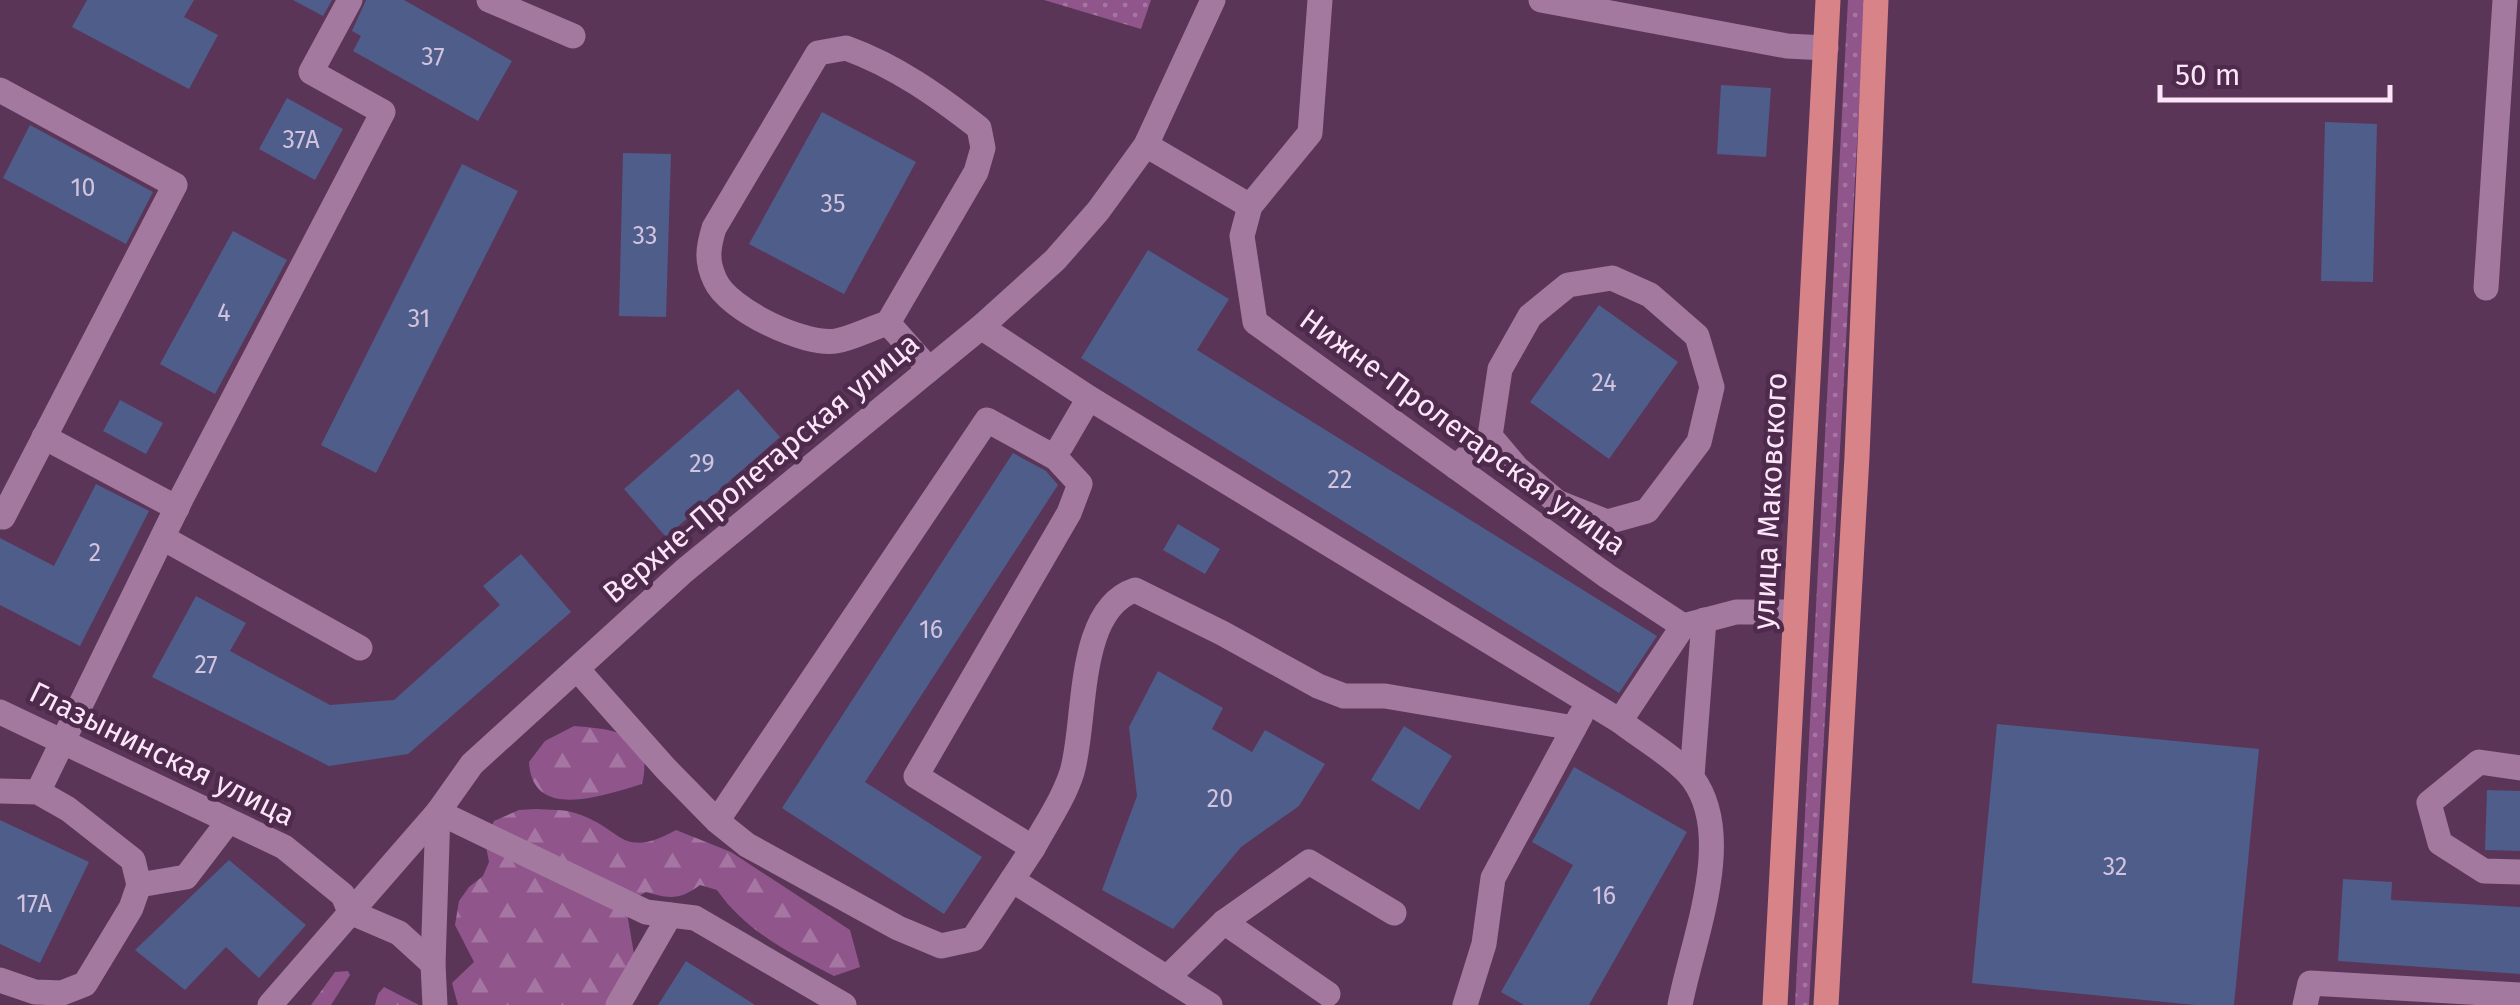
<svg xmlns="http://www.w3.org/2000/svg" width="2520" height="1005" font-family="'Fira Sans',sans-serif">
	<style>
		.grass { fill: url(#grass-dots) }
		.forest { fill: url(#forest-firs) }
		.building { fill: #4f5d8a }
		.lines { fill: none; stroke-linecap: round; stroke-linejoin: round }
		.minor { stroke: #a3799f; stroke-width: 25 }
		.major { stroke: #d88388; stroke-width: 25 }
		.labels { text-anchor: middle; stroke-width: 9; stroke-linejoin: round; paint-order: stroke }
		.number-label { font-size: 25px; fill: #d1c3dd }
		.street-label { font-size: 30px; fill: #fce5f9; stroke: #4e2a4c }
	</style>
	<defs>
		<pattern id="grass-dots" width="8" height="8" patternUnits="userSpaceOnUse" patternTransform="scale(2.5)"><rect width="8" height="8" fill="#90568c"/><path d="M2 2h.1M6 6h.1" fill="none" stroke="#a676a3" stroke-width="1.8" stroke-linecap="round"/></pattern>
		<pattern id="forest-firs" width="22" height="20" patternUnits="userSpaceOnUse" patternTransform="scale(2.5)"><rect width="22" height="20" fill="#90568c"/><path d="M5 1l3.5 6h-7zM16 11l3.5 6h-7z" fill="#a676a3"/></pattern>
	</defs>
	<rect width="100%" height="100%" fill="#5a3557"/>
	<!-- grass -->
	<g class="grass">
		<path d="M1044,0H1151L1141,29Z"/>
		<path d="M1848,0H1865L1809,1005H1795Z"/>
	</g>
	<!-- forest -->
	<g class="forest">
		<path d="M574,726C612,729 655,732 642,784C607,794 532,823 529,762L545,741Z"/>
		<path d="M536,809C548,810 564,809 575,813C624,828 619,861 676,830L731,852L850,930L860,967L834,976C788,952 747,932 717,890L700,885C680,900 669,899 646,892L630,901L628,919L635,960L616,1005H458L452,983L474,962L455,925L459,901L469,887L483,876L489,862L485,841L494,821L519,810Z"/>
		<path d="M348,971L350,975L331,1005H311L335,972Z"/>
		<path d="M384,987L419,1005H375L378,994Z"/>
	</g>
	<!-- building -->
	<g class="building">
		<path d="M87,0H194L184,17L218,35L189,89L72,27Z"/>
		<path d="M293,0H332L323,16Z"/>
		<path d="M366,0H404L512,61L478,121L353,51L361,36L352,31Z"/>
		<path d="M1721,85L1771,88L1766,157L1717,154Z"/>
		<path d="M287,98L343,129L315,180L259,149Z"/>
		<path d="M822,112L916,162L844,294L749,244Z"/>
		<path d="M2325,122L2377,124L2373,282L2321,281Z"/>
		<path d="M30,125L153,192L126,244L3,178Z"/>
		<path d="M623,153L671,154L666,317L619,316Z"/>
		<path d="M462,164L518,191L376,473L321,445Z"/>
		<path d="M233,231L287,260L215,394L160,364Z"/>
		<path d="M1148,250L1229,299L1197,350L1657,636L1619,693L1081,358Z"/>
		<path d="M1599,305L1678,362L1609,459L1530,402Z"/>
		<path d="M738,389L780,437L666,537L624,489Z"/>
		<path d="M120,400L163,423L146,454L103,431Z"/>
		<path d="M1013,453L1046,471L1058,485L865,782L982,857L944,914L782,808Z"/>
		<path d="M96,484L149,511L80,646L0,605V538L54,566Z"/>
		<path d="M1178,524L1220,549L1205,574L1163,550Z"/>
		<path d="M521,554L571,612L408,754L329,766L152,677L196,596L246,623L230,651L330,705L394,700L500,605L483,586Z"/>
		<path d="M1158,671L1223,708L1212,729L1252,752L1265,730L1325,764L1299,806L1241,847L1173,929L1102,890L1137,796L1129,727Z"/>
		<path d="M1997,724L2259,749L2234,1005H2195L1972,983Z"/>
		<path d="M1404,726L1452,756L1419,810L1371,780Z"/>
		<path d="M1574,767L1687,832L1589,1005H1524L1501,992L1573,865L1532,842Z"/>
		<path d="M2487,790L2520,791V851L2485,850Z"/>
		<path d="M0,820L89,862L40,963L0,944Z"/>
		<path d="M229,860L306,925L259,978L226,947L185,990L135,950Z"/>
		<path d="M2343,879L2392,882L2391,900L2520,907V974L2338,961Z"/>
		<path d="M686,961L755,1005H658Z"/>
	</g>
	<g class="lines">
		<!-- minor -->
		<g class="minor">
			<path d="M489,0L573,36"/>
			<path d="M1320,0L1310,133L1250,206L1242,236L1255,322L1607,576L1683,626"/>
			<path d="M1541,0L1787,46L1826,48"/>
			<path d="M846,48C896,66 938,96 979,128L983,148L976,172L888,323C871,328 853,338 836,341C805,346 728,310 715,280C706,261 708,248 714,228L818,53Z"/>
			<path d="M0,90L175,185L3,517L0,515"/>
			<path d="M1146,145L1250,206"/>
			<path d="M2486,288L2505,0"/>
			<path d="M888,323L928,368"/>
			<path d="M981,327L1089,398L1620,721C1640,737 1678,759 1693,779C1736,838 1692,941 1680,1005"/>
			<path d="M44,437L177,508"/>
			<path d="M1061,446L1089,398"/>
			<path d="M1456,467L1490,436L1517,468L1557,502L1607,522L1647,511L1699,442L1712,387L1697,336L1650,295L1612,278L1568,285L1530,316L1500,369L1490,436"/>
			<path d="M163,538L360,648"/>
			<path d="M577,669L666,769L717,821L747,845L898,928L941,946L973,939L1033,848L916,776L1069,513L1080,484L1056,458L987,420L717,821"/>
			<path d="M0,712L284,847L343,895L350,912L399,933L433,964"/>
			<path d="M1620,721L1683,626L1736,612H1795"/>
			<path d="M2520,768L2479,762L2429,803L2440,843L2484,871L2520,872"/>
			<path d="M1692,776L1704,620"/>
			<path d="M0,791L38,792L68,809L133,860L139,885L131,908L85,984L62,993L35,992L0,980"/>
			<path d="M38,792L182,497L383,112L311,72L350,0"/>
			<path d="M438,812L646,912L695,918L844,1005"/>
			<path d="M1033,848C1046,824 1064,798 1072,772C1087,722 1075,610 1135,590L1222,633L1318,686L1344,696H1385L1574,728"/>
			<path d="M1012,880L1210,1005"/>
			<path d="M139,885L186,877L228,822"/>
			<path d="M1224,922L1328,994"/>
			<path d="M1167,978L1224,922L1309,862L1394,913"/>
			<path d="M270,1005L438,812L472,764L684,571L981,327L1055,260L1098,211L1146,145L1213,0"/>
			<path d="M435,1005L433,964L438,812"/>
			<path d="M618,1005L670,915"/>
			<path d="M1465,1005L1484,944L1493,878L1581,715"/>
			<path d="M2305,1005L2310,983L2520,995"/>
		</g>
		<!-- major -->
		<g class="major">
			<path d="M1775,1005L1828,0"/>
			<path d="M1826,1005L1857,456L1876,0"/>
		</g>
	</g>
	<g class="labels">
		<!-- number labels -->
		<g class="number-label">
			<text x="433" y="65">37</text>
			<text x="301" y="148">37А</text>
			<text x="83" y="196">10</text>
			<text x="833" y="212">35</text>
			<text x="645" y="244">33</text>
			<text x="224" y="321">4</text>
			<text x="419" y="327">31</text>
			<text x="1604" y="391">24</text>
			<text x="702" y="472">29</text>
			<text x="1340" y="488">22</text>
			<text x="95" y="561">2</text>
			<text x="931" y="638">16</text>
			<text x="206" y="673">27</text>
			<text x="1220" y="807">20</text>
			<text x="2115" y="875">32</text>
			<text x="1604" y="904">16</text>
			<text x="34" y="912">17А</text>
		</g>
		<!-- street labels -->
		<g class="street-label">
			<text transform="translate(1463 432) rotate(36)" y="10">Нижне-Пролетарская улица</text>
			<text transform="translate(761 468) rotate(-40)" y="10">Верхне-Пролетарская улица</text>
			<text transform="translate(1770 501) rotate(-87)" y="10">улица Маковского</text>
			<text transform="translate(162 754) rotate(26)" y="10">Глазынинская улица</text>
		</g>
	</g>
	<!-- scale -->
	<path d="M2160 85v15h230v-15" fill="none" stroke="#fce5f9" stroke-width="5"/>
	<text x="2175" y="85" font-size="30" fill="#fce5f9" stroke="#4e2a4c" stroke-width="8" paint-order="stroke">50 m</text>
</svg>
